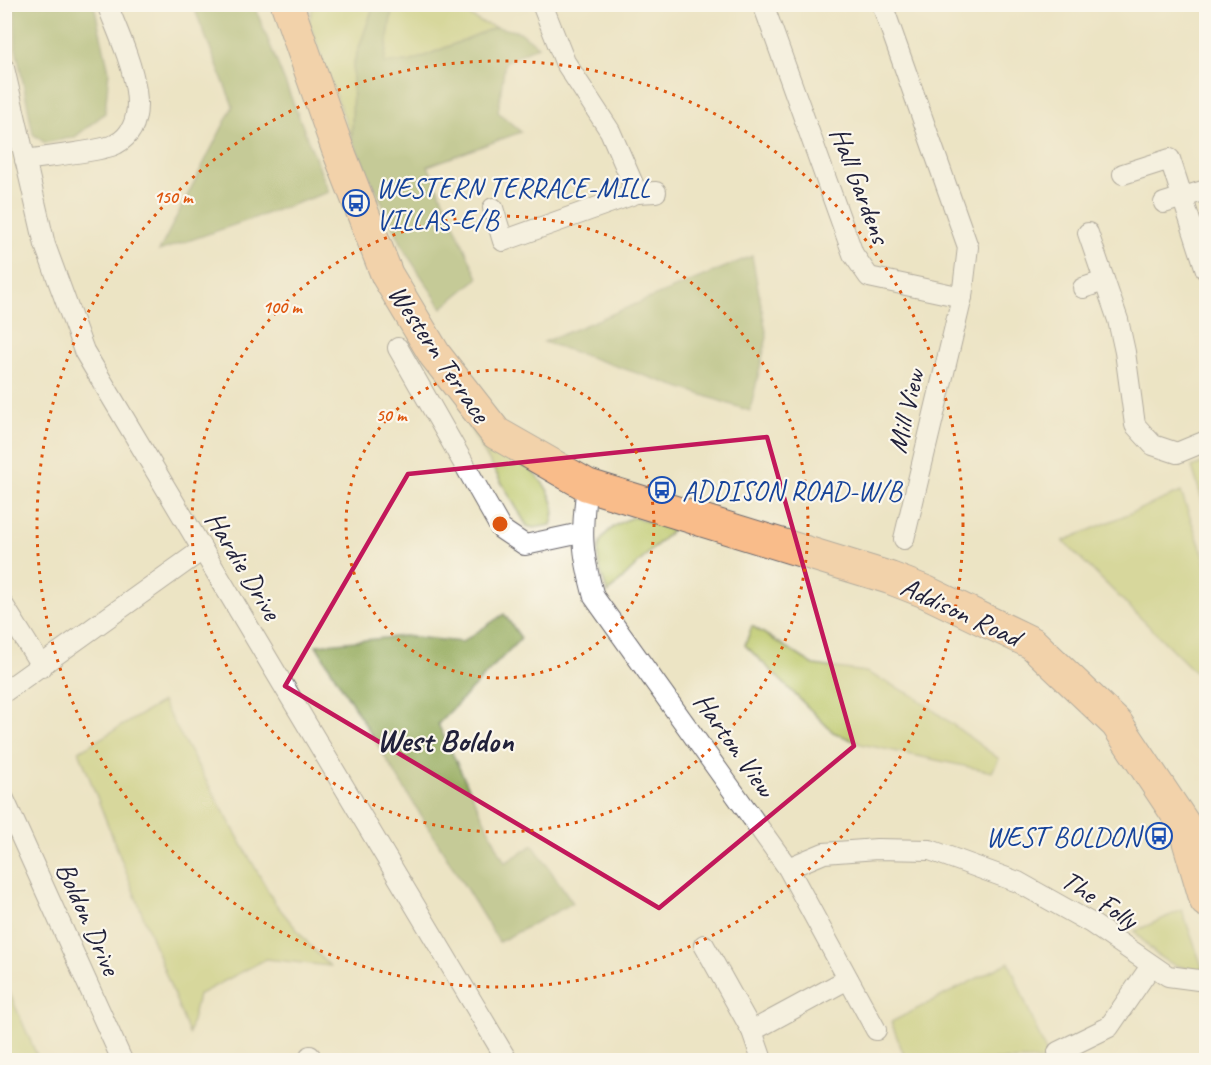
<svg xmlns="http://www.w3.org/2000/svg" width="1211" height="1065" font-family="Caveat,sans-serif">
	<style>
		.green { fill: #bcc86a; stroke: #6f7552; stroke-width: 1.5 }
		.forest { fill: #95ac5e; stroke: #5c674c; stroke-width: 1.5 }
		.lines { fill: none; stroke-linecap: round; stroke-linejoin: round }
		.street-casing { stroke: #69666b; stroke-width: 22 }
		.primary-casing { stroke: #69666b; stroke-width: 34 }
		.street { stroke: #fff; stroke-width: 20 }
		.primary { stroke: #f9bc8a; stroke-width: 32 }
		.marked { fill: none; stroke: #c2185b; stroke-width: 4.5; stroke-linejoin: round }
		.ring { fill: none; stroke: #de560e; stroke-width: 3; stroke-dasharray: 3 6 }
		.labels { text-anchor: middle; stroke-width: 4.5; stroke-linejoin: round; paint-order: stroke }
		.street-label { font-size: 28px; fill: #22223b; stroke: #fbf7ec }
		.transit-label { font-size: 28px; fill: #164399; stroke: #fbf7ec; text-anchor: start }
		.quarter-label { font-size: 32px; font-weight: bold; fill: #22223b; stroke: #fbf7ec }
		.centre { fill: #de560e; stroke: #fbf7ec; stroke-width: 3 }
		.ring-label { font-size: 18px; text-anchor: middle; font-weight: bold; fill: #de560e; stroke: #fbf7ec; stroke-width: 4.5; stroke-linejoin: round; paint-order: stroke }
	</style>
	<rect width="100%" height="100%" fill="#fbf7ec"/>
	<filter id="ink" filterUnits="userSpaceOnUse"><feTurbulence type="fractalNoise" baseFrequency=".0167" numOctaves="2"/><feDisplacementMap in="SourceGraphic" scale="12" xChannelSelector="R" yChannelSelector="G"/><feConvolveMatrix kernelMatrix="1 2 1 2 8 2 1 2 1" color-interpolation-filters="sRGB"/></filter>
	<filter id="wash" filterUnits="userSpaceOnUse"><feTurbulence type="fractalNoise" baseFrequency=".008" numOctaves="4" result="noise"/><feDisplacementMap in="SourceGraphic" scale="24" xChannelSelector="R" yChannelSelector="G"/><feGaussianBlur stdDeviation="1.35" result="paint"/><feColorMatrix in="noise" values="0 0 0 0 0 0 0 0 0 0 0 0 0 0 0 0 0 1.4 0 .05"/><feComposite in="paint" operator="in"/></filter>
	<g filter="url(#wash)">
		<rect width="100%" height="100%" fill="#ece4c4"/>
		<!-- green -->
		<g class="green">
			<path d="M313,5H374L353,65L352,140L309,22Z"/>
			<path d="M379,5H454L480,22L496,27L410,62L384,63L392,10Z"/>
			<path d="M468,425C497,446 569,482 551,525L534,528L527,526Z"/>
			<path d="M1206,461V512L1192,467Z"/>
			<path d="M1181,492L1206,562V683L1063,541Z"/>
			<path d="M633,517L673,529L608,593C593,555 590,534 633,517Z"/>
			<path d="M752,626L814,665L866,672L914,696L999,759L992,772L861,744L833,732L745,645Z"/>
			<path d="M162,702L275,903L312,948L330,966L266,959L198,995L189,1034L79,751Z"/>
			<path d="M1182,910L1204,972C1169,966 1157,960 1135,931Z"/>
			<path d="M1009,962L1049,1060H906L891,1022Z"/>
			<path d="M5,983L39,1060H5Z"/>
		</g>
		<!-- forest -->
		<g class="forest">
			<path d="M15,5H94L109,71L105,113L75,137L45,143L33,134L28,107L16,48Z"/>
			<path d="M193,5H254L329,192L159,251L233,106Z"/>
			<path d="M374,5L392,10L384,63L410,62L496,27L520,32L538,46L505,62L498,112L521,132L428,166L478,278L442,308L406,253L352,140L353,65Z"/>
			<path d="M752,256L767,337L750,411L544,342Z"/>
			<path d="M504,614L521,638L438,724L505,863L533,845L573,903L499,942L316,645L404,636L462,642Z"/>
		</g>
	</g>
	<g filter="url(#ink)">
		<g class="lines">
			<defs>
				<g id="street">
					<path d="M763,4L853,254L869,277L962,297L968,247L882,4"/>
					<path d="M4,68L45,245L84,351L507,1060"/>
					<path d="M25,160C43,157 104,151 116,144C162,119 120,40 107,4"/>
					<path d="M1123,174L1170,159L1206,270"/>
					<path d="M637,193L656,192"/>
					<path d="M1164,203L1206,190"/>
					<path d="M493,208L503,241L637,193L610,131L565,62L542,4"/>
					<path d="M1088,233L1118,320L1125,352L1135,425L1153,445L1177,453L1206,441"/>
					<path d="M1083,288L1104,281"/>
					<path d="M398,348L501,529L525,545L581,533"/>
					<path d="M587,485C581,532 581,550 594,597L788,868L876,1030"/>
					<path d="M904,539L962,297"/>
					<path d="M4,606L42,667"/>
					<path d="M4,692L202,550"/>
					<path d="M4,799L122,1060"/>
					<path d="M788,868L824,853L877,849L930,850L1018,882L1091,923L1168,976L1206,981"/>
					<path d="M704,945L752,1031L762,1060"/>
					<path d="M752,1031L848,979"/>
					<path d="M1058,1052L1109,1027L1151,966"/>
					<path d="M309,1060L310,1056"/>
				</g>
				<path id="primary" d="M287,4L337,147L387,275L435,355L496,433L587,485L890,578L926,592L1032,643L1117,724L1183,823L1206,901"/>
			</defs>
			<!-- street casing -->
			<use href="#street" class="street-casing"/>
			<!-- primary casing -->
			<use href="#primary" class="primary-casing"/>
			<!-- street -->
			<use href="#street" class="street"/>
			<!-- primary -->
			<use href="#primary" class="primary"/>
		</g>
	</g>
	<!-- marked area -->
	<path d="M0 0H1211V1065H0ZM767,437L854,746L659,908L285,686L408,474Z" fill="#ece4c4" fill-opacity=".55" fill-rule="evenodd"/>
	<path class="marked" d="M767,437L854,746L659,908L285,686L408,474Z"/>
	<!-- distance rings -->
	<g class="ring">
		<circle cx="500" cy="524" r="154"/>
		<circle cx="500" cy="524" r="308"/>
		<circle cx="500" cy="524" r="463"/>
	</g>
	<!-- icons -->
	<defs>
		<symbol id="bus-ring" viewBox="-11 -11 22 22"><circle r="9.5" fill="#fbf7ec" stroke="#1a4fb4" stroke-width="1.5"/><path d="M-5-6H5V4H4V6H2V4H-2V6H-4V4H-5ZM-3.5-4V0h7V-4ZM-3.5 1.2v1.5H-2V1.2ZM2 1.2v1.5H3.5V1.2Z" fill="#1a4fb4"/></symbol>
	</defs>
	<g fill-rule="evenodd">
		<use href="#bus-ring" x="341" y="188" width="30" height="30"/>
		<use href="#bus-ring" x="647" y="475" width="30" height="30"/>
		<use href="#bus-ring" x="1144" y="821" width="30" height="30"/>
	</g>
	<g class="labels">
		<!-- street labels -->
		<g class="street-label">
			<text transform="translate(861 185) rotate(69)" y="10">Hall Gardens</text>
			<text transform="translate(440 353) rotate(56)" y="10">Western Terrace</text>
			<text transform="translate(905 411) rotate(-77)" y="10">Mill View</text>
			<text transform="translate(244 565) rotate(59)" y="10">Hardie Drive</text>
			<text transform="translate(961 611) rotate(25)" y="10">Addison Road</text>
			<text transform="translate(735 744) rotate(55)" y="10">Harton View</text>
			<text transform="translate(1100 899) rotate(33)" y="10">The Folly</text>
			<text transform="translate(89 918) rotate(66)" y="10">Boldon Drive</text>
		</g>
		<!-- transit labels -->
		<g class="transit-label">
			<text x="376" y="197">WESTERN TERRACE-MILL<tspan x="376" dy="32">VILLAS-E/B</tspan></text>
			<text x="682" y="500">ADDISON ROAD-W/B</text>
			<text x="1140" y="846" text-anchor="end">WEST BOLDON</text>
		</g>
		<!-- quarter labels -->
		<g class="quarter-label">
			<text x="445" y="751">West Boldon</text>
		</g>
	</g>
	<circle cx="500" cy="524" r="9" class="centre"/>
	<g class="ring-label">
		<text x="173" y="203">150 m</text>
		<text x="282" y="313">100 m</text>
		<text x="391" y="421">50 m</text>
	</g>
	<!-- margin -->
	<rect width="1211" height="1065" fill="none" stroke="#fbf7ec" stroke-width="24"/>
</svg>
